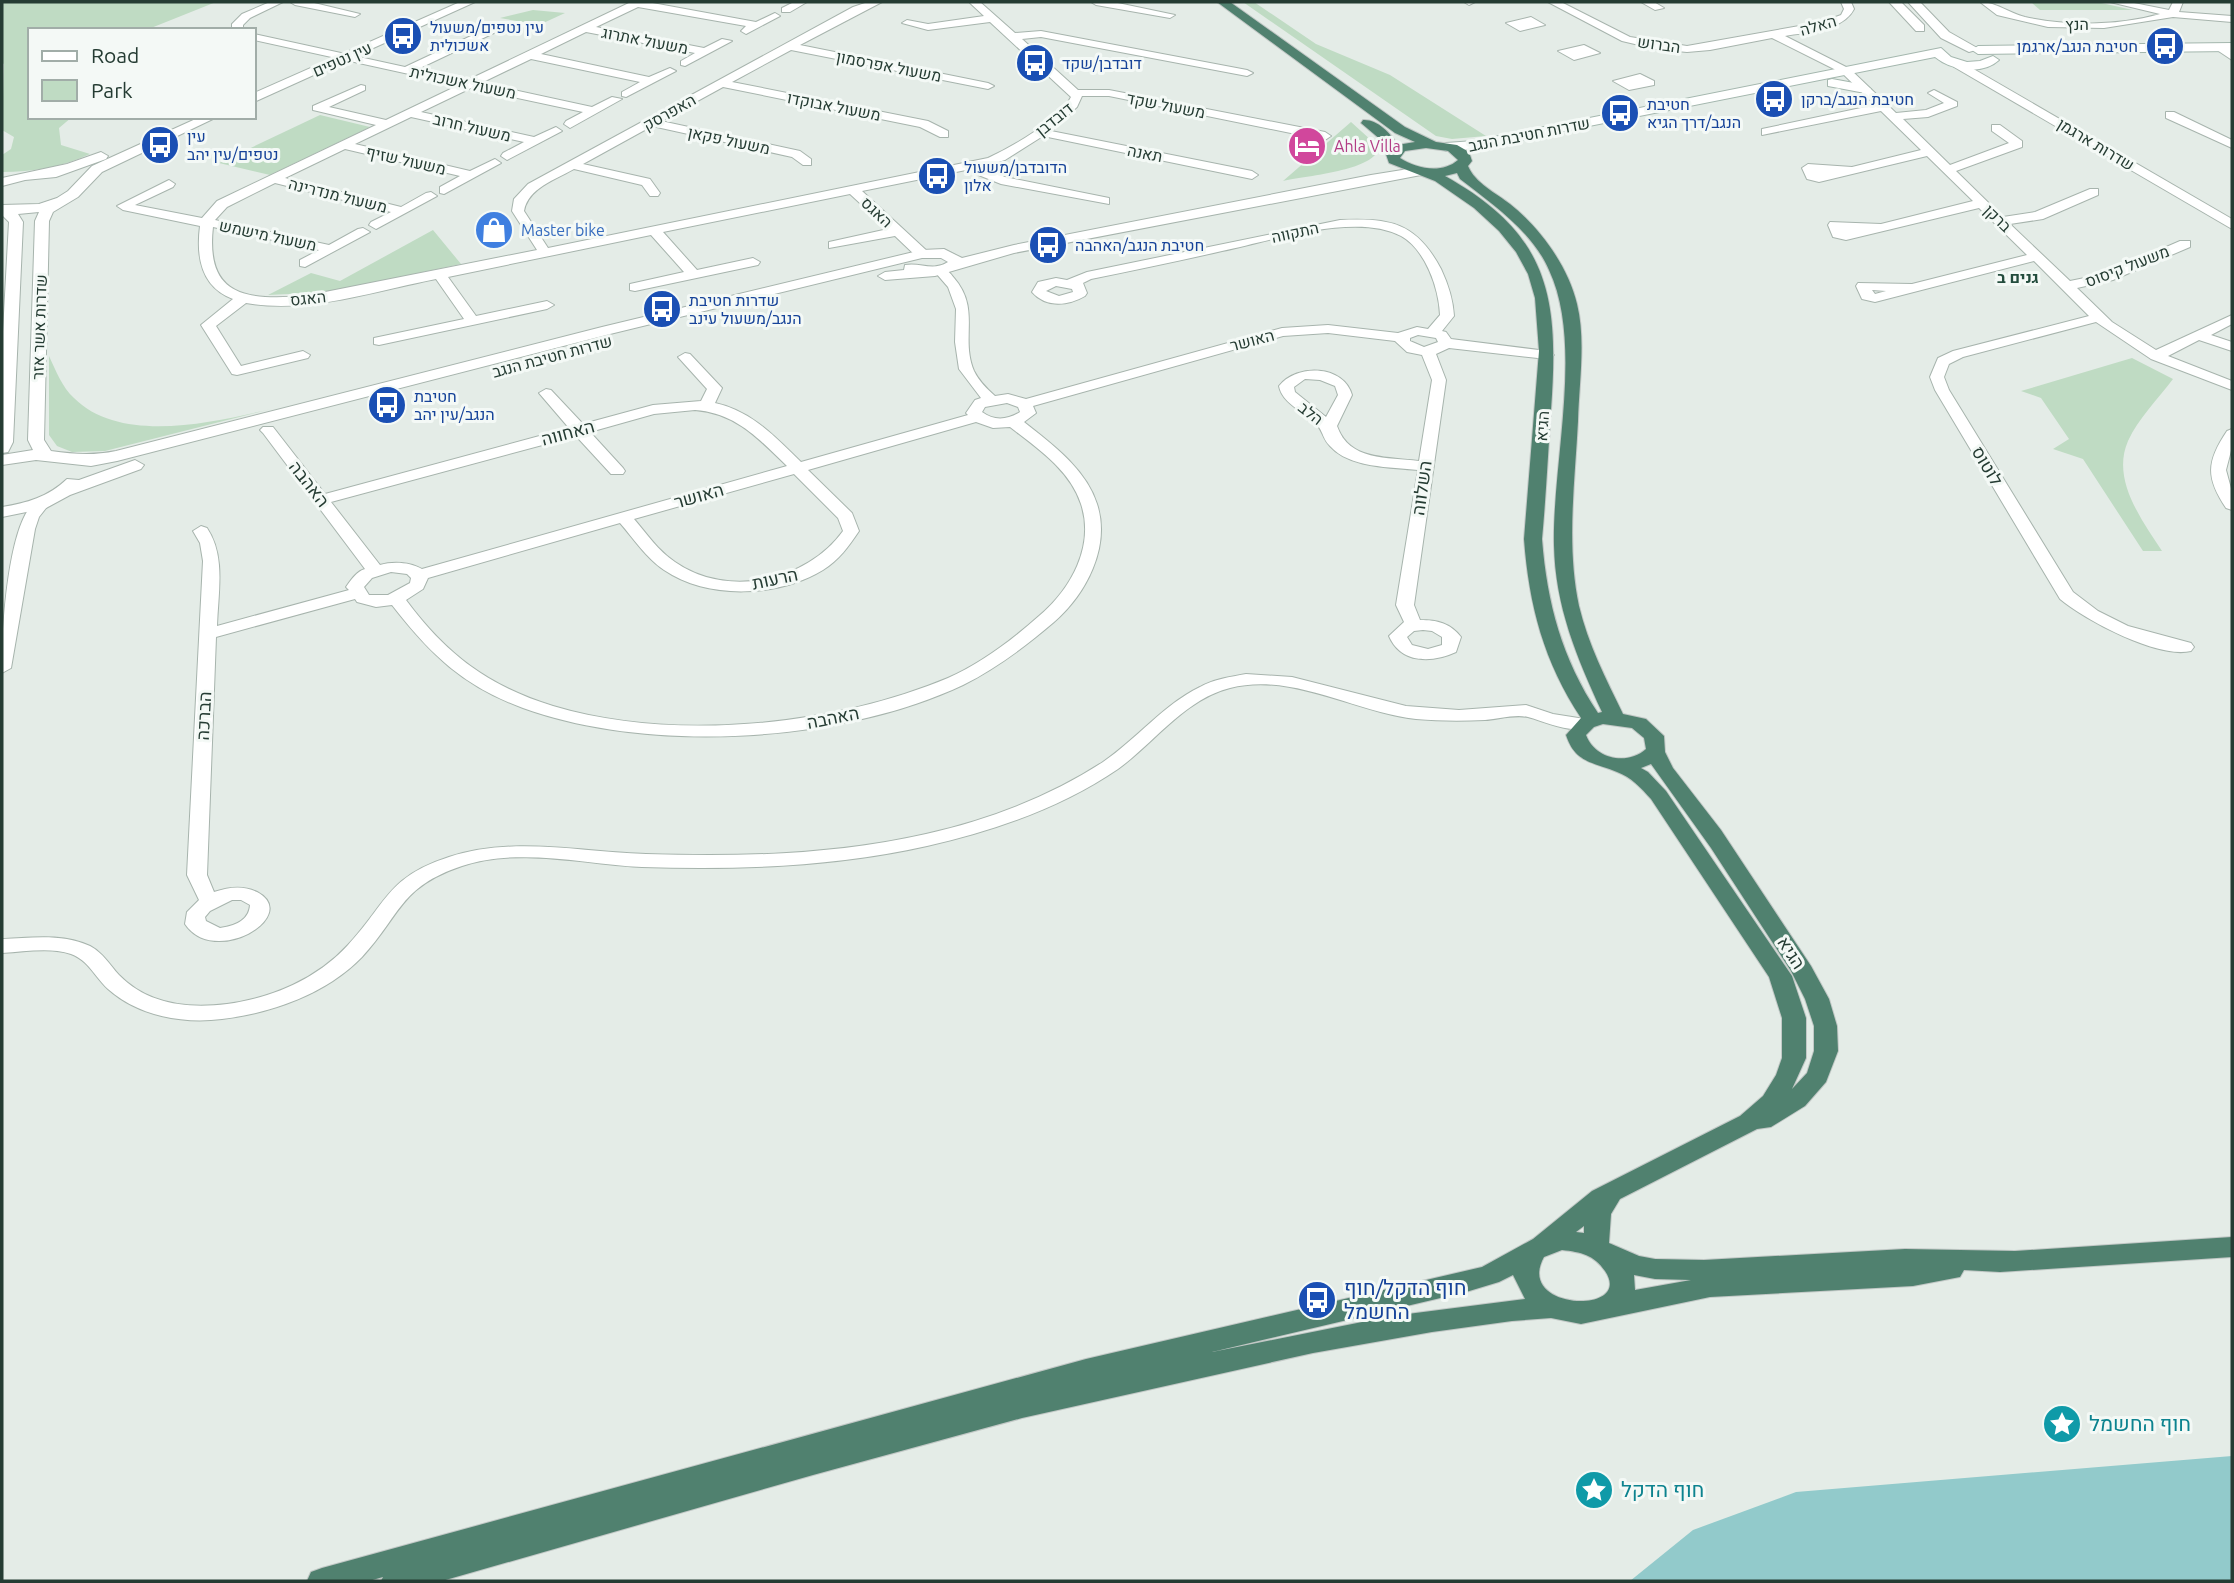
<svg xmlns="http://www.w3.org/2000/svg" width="2234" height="1583" font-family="Ubuntu,Heebo,sans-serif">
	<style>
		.green { fill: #bfdbc3 }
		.water { fill: #92cacb }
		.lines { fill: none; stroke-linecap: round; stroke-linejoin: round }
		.minor-casing { stroke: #a7b4ad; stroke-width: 2 }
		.tertiary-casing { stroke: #a7b4ad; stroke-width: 2 }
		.secondary-casing { stroke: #a4b7ae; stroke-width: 2 }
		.trunk-casing { stroke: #c2c8c6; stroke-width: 2 }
		.minor { fill: #fff; fill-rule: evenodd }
		.tertiary { fill: #fff; fill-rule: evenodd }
		.secondary { fill: #fff; fill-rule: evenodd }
		.trunk { fill: #50816f; fill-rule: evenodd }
		.labels { text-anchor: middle; stroke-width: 6; stroke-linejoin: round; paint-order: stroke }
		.far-street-label { font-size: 16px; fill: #253c33; stroke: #f4f9f6 }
		.far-transit-label { font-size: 16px; fill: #164399; stroke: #f4f9f6; text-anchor: start }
		.far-hotel-label { font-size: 16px; fill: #b23c85; stroke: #f4f9f6; text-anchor: start }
		.far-shop-label { font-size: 16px; fill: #366cbe; stroke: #f4f9f6; text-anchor: start }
		.far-neighbourhood-label { font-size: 16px; font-weight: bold; fill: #234c3d; stroke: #f4f9f6 }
		.street-label { font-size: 18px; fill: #253c33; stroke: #f4f9f6 }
		.near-transit-label { font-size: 21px; fill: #164399; stroke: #f4f9f6; text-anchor: start }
		.near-culture-label { font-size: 21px; fill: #0d838f; stroke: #f4f9f6; text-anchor: start }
	</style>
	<rect width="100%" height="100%" fill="#e4ece7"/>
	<!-- green -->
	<g class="green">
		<path d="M2,2H216L146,30H30V117H72L59,128L61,145L90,154C62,167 33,172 2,172V155L11,149L14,137L2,130L4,64L2,63Z"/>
		<path d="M1243,2H1254L1316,44L1390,75L1486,136L1452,139L1436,136Z"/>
		<path d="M2031,2H2097L2133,10H2040Z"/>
		<path d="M533,10L565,13L539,25L500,18Z"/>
		<path d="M320,115L370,127L270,175L219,163Z"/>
		<path d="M1351,122L1372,141L1377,152C1367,171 1305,176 1283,181Z"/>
		<path d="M433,230L461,264L329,292L268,295L311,273L340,281Z"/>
		<path d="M49,356C56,371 62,387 74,398C121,445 214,422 271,409L105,451L72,452L57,446L49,435Z"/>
		<path d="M2132,358L2173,379C2158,399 2138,419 2128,441C2111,480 2142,520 2162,551H2143L2083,459L2053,449L2069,439L2041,398L2021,391Z"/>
	</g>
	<!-- water -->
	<path class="water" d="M2232,1456V1581H1630L1693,1530L1796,1492Z"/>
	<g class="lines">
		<defs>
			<g id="minor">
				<path d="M270,2H283L250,18L243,25V30H232V24L242,14Z"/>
				<path d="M290,2H310L360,14L355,17L295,5Z"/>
				<path d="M631,2H647L756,22L775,13L780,16L746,34L741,31L746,26L638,7L596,27L704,48L722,39L732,41L685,66L681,65V61L695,53L586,32L541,54L649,77L670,68L676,71L626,97L622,96V92L640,82L531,59L481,83L592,107L612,97L622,99L570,128L564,124L566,121L583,112L471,88L421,112L534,137L556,127L562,131L507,160L501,156L503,153L524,142L411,117L355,144L470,171L495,159L501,163L444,194L440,193V187L460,176L345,149L285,178L401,207L426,193L431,192L437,196L376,229L369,225L371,222L391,212L275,183L227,207L215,220L329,245L358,229L363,228L370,232L305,267L300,266V260L319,250L213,227C205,298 248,300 305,296L537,250L512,211L514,199L528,184L853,7L868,2H882L800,45L988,83L994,86L988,89L791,50L732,82L928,121L948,131V137H940L920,127L723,87L661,121L800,151L811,159V165H803L792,157L652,126L583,164L650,179L660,193L658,196H650L642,185L574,169C555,180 528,188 524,211L548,248L988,158C1012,147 1059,120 1071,97L990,22L928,30L902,23L907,20L928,24L984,16L969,2H980L1015,33L1041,31L1247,70L1253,73L1247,76L1041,37L1022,39L1078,90H1109L1325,132L1331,136L1325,140L1109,96H1082L1077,107L1051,131L1252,171L1258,175L1252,179L1043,136L1005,160L981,167L1005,177L1109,198V204L1001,184L966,170L862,191L927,251V257H917L895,236L829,248V242L888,229L850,194L663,232L697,270L753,258L760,262L758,265L635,291L630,290V284L684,272L651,235L448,277L476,316L547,301L554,305L547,309L379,345L374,344V338L464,319L436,279C375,291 309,314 246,303L216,326L241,366L303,351L310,355L308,358L237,375L232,374L201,325L233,299C201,287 196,257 200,226L123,210L117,206L169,180L175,184L173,187L135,205L202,218L217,201L376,125L313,110V106L361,85L365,86V90L329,107L386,120L459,85L254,40V34L405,67L488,28H496V32L418,69L468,80Z"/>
				<path d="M794,2H807L790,12H782V8Z"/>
				<path d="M1091,2H1113L1175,15L1170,18L1096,5Z"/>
				<path d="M1464,2H1475L1469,5Z"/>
				<path d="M1548,2H1561L1630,37L1687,46L1822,22L1841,15L1844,9L1841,2H1851L1854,9C1843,31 1807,32 1785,36L1850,69L1896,113L1926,110L1944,103L1928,93L1934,90L1957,102V106L1928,117L1903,119L1950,165L2009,143L1992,131V125H2000L2022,141V147L1956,171L2003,217L2035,212L2090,189H2098V195L2043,219L2010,224L2070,281L2104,274L2180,241H2190V247L2113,280L2077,288L2112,322L2156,350L2232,315V324L2211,335L2232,342V351L2199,340L2168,356L2232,381V390L2151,359L2096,322L1963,357L1949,364L1944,377L1949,390L2073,592L2098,611L2128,626L2191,643L2194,647L2191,651C2158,659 2085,620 2060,599L1935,390L1930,377L1938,358L1953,351L2089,316L2034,261L1875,302L1862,299L1856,286L1858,283L1912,284L2027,255L1979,208L1846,240L1833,237L1828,225L1830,222L1881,224L1973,201L1927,156L1819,182L1807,179L1802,168L1808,164L1852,167L1921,150L1881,111L1762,135V129L1875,105L1842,73L1772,38L1710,50L1687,52L1656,49L1622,41ZM1872,290L1886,291L1875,294Z"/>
				<path d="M1641,2H1654L1664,8L1655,10Z"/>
				<path d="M1980,2C1996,2 2009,13 2025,17C2067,26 2118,26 2160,14L2110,2H2129L2169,10L2173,2H2183L2179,12L2232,16V22L2173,17L2104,28L2048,27L1997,15Z"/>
				<path d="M1531,17L1545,25L1520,31L1506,23Z"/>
				<path d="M1584,45L1600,53L1574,60L1558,51Z"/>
				<path d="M2217,46H2225L2232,52V60L2217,50Z"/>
				<path d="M1640,74L1654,81V85L1629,90L1613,81Z"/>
				<path d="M2166,112H2174L2232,140V148L2166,118Z"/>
				<path d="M1340,220C1390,218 1416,222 1441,269C1448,284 1453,299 1454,316L1442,331L1446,332L1451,339L1547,351L1554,355L1547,359L1449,348L1436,354L1446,380L1414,605L1420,620C1437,620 1450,623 1461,637L1456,652C1432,663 1401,664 1389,636L1404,622L1396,605L1418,470C1391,467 1349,468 1330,446C1321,437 1324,429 1312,420C1300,410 1282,402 1279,386C1297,363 1344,365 1352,395L1337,426C1349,461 1387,457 1419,461L1432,380L1422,355L1407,352L1395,341L1328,333L1283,336L1033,406L1036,413L1024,422C1052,444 1086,469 1097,504C1111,547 1086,594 1054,622C1026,646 997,668 963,685C840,743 650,754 523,708C463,686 430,654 392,605L376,607L357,602L355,599L216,637L207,875L214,892C229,887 243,885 257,892C302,916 214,968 185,924L187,912L199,900L187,875L203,561L200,543L193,531L201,526L207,528C226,556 218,593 217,626L349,590L346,587C351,580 357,571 365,569L263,433L260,430L263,427H273L325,494L569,428L539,393L546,389L551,390L583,424L653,405L701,401L707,389L678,357L685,353L690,354L722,388L715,403C752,411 775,437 801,462L968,415L966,413L975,400L981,398L959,369L955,342L956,309L948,287L935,272L942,268C948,270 950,273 954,278C981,309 960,338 974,371C979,381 987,389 995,396L1008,394L1026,399L1282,328L1328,325L1398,333L1417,327L1428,329L1440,315C1439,289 1426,250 1401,236C1356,212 1271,241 1222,251C1179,261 1135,270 1091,279L1083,283L1087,293L1085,296C1068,306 1046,308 1032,292L1038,282L1056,278L1067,280L1087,272ZM1056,286L1072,289L1073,292L1059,296L1046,291ZM1418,335L1436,338L1438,342L1424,347L1410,341V338ZM1305,379L1320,380L1335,386L1338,395L1326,417L1295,392L1294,387ZM1007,403L1018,407L1020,412C1007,420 994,421 982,412L985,407ZM695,410C736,413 759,439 787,466L422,569C410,562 393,561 380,565L331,502L576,436L611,474H623L625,471L623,468L590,432L654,414ZM976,422L993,428L1010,427C1037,448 1070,470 1081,504C1095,546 1071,589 1039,616C1012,640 982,663 948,678C833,726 673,742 553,706C488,686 446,654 406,600L423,589L428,578L620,523C634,539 646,558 664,570C708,600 779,597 823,570C839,560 849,546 859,531L852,513L808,470ZM794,474L838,518L843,531C807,581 728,599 675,562C658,551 647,534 634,519ZM391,572L407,574L411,578L410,583L388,595H369L364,587L372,578ZM1423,630L1432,631L1442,637V645L1428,649L1412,645L1407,637L1414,631ZM232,900H241L250,905C249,921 234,926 220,928L206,921L205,917L210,911Z"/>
				<path d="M2232,429V447L2226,470L2232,492V510L2226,508C2206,478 2206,462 2227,431Z"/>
				<path d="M42,498L50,503L39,517L35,529L11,668L2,673C1,642 7,507 42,498Z"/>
				<path d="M1246,674L1292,677L1406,706L1459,710L1526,705L1553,714L1591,720L1593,724C1576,737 1547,722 1528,717C1514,714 1499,719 1485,720C1462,721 1439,721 1416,719C1354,712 1292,672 1230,688C1185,699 1154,743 1118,769C1061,808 994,831 927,846C834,867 737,870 642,867C584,864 519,847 462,866C399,887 401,915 362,957C326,994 272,1013 222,1019C183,1024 138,1016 108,989C95,977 88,960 71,954C49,947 24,952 2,953V939C31,938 62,933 90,946C103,953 109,964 119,975C147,1004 188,1009 227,1004C272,998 317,979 348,945C387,903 387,877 449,857C513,836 580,852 646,854C739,857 834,855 926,834C988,820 1049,797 1103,762C1137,739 1163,705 1200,687C1214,679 1230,677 1246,674Z"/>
			</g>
			<g id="tertiary">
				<path d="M460,2H475L254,102V93Z"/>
				<path d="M1889,2H1901L1924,25V31H1916Z"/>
				<path d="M1908,2H1920L1949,32L1979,49L1969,52L1941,38Z"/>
				<path d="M1958,60L2232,219V229L1954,67L1952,64Z"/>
				<path d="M200,117H217L102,172L78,197L53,212L49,221L44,440L51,451C74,454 92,456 116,451L602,327L922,250L944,249L962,258L1014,245L1371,175L1421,167L1428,171L1421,175L1014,253L935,276L885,280L878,276L885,272L904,270L905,265C921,262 932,272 948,262L941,258H922L610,334L117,461L91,466L36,460L2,465V455L33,450L28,440L35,221L39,212L18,214L23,222L13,442L8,452L2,453V350L9,222L2,215V205L39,204L57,198L68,191L92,166Z"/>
				<path d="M101,152L108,156L106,159L56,177L25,180L2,186V178L67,164Z"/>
				<path d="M135,460L144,465L141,469L70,495L46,508L2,517V507C27,503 48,497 67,479L79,480Z"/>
			</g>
			<g id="secondary">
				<path d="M2232,43V51L1978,54L1972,50L1978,46Z"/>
				<path d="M1941,48L1951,57L1967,62L1980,61L1993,56L1999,60C1983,75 1952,71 1935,57L1474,149L1446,151L1439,147L1446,143L1474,141Z"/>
				<path d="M1832,79L1865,85L1871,89L1865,93L1828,86V80Z"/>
			</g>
			<path id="trunk" d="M1217,2H1230L1405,127L1436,142L1457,145L1469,152L1472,161L1468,166C1475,183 1496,193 1510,204C1540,228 1568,266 1577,304C1586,340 1579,384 1578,421C1575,481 1566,545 1579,606C1588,644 1606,679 1623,714L1646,719L1664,736L1665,752L1673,768L1721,830L1811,966L1829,999L1837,1026L1838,1051L1826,1082L1805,1106L1771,1127L1757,1129L1620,1199L1611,1214L1609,1243L1639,1256L1655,1259L1704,1260L1905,1249L2015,1251L2232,1237V1257L2000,1272L1964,1270L1960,1277L1913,1286L1710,1297L1581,1324L1551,1318L1512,1321L1432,1332L1313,1353L1022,1418L813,1475L442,1581H381L383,1577L369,1581H307L311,1572L322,1568L1086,1359L1482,1267L1533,1239L1592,1191L1740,1116L1763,1096L1776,1075L1782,1058V1018L1769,977L1651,799C1641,788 1631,777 1617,772C1593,762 1575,763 1566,735L1581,718C1544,662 1529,606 1524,539L1539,351L1535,298L1528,274L1516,252L1499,231L1474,208L1435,181L1389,163L1381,140L1361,123L1363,120C1377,119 1391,133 1397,145L1415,142L1395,133ZM1426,148L1448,151L1458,160C1442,174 1417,169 1400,158L1405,151ZM1457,173L1460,179C1492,204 1532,231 1549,270C1584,344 1552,463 1554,545C1555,606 1577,658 1602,712L1598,713C1562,659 1547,603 1542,539C1546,496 1548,453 1551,410C1559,299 1551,235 1445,176ZM1603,724L1632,728L1644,738L1646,749C1627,766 1595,759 1586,735L1594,727ZM1651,764L1711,848L1791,971L1805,999L1814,1026V1051L1807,1073L1792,1089L1806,1058V1018L1792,976L1666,791L1648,772L1641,768ZM1584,1226V1233L1576,1232ZM1562,1250C1581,1252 1594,1255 1605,1271C1635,1315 1514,1311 1544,1257ZM1513,1275L1525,1299L1392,1316L1212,1352L1466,1292L1499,1282ZM1634,1275L1655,1279L1691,1280L1635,1290Z"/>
		</defs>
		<!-- minor casing -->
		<use href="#minor" class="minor-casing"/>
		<!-- tertiary casing -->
		<use href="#tertiary" class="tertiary-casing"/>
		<!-- secondary casing -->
		<use href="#secondary" class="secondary-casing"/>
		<!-- trunk casing -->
		<use href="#trunk" class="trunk-casing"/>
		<!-- minor -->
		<use href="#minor" class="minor"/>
		<!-- tertiary -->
		<use href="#tertiary" class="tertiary"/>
		<!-- secondary -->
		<use href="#secondary" class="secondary"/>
		<!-- trunk -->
		<use href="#trunk" class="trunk"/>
	</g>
	<!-- icons -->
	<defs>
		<symbol id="bus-disc" viewBox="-11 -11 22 22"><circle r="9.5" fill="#1a4fb4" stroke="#f4f9f6"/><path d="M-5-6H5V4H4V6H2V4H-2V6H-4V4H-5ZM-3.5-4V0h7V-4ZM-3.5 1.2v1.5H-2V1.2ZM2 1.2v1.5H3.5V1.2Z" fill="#fff"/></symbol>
		<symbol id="hotel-disc" viewBox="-11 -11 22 22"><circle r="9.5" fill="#d1479c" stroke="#f4f9f6"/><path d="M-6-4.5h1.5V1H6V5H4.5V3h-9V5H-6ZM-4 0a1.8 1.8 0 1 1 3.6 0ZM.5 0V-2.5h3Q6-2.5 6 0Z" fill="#fff"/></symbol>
		<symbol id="shop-disc" viewBox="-11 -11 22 22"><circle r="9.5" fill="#3f7fe0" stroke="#f4f9f6"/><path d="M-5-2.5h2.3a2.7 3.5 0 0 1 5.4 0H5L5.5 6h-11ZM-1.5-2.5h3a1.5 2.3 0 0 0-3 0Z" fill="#fff"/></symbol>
		<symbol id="sight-disc" viewBox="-11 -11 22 22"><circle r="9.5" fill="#0f9aa8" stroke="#f4f9f6"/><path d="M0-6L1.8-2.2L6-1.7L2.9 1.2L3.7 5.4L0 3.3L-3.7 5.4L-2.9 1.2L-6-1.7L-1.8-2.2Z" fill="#fff"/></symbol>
	</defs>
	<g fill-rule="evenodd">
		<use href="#bus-disc" x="381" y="14" width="44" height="44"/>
		<use href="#bus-disc" x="2143" y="24" width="44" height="44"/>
		<use href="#bus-disc" x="1013" y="41" width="44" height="44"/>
		<use href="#bus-disc" x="1752" y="77" width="44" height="44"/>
		<use href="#bus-disc" x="1598" y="91" width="44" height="44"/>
		<use href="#bus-disc" x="138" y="123" width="44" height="44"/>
		<use href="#hotel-disc" x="1285" y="124" width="44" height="44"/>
		<use href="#bus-disc" x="915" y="154" width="44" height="44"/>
		<use href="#shop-disc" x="472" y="208" width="44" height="44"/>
		<use href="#bus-disc" x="1026" y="223" width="44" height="44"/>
		<use href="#bus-disc" x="640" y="287" width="44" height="44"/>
		<use href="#bus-disc" x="365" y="383" width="44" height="44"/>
		<use href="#bus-disc" x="1295" y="1278" width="44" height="44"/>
		<use href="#sight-disc" x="2040" y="1402" width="44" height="44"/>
		<use href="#sight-disc" x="1572" y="1468" width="44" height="44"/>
	</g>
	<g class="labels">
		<!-- far-street labels -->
		<g class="far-street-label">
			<text transform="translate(2077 24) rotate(-1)" y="6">הנץ</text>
			<text transform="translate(1818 25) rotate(-16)" y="6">האלה</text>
			<text transform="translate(645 40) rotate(11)" y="6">משעול אתרוג</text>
			<text transform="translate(1659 44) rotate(8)" y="6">הברוש</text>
			<text transform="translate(342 59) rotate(-24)" y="6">עין נטפים</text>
			<text transform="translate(889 66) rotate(11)" y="6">משעול אפרסמון</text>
			<text transform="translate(463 82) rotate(12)" y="6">משעול אשכולית</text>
			<text transform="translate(1166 105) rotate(11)" y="6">משעול שקד</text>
			<text transform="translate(834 106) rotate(11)" y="6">משעול אבוקדו</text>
			<text transform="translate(669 112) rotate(-29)" y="6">האפרסק</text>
			<text transform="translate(1054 119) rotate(-39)" y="6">דובדבן</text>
			<text transform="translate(472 127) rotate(13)" y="6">משעול חרוב</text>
			<text transform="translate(1529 134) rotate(-11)" y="6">שדרות חטיבת הנגב</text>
			<text transform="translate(729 140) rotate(12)" y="6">משעול פקאן</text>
			<text transform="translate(2096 144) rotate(31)" y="6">שדרות ארגמן</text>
			<text transform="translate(1145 153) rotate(11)" y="6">תאנה</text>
			<text transform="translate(406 160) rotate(13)" y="6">משעול שזיף</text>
			<text transform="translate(338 195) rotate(14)" y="6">משעול מנדרינה</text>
			<text transform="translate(877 212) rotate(43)" y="6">האגס</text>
			<text transform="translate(1998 218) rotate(44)" y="6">ברקן</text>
			<text transform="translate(1295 232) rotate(-12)" y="6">התקווה</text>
			<text transform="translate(268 235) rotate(12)" y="6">משעול מישמש</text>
			<text transform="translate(2127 266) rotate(-21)" y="6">משעול קיסוס</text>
			<text transform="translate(308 298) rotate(-6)" y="6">האגס</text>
			<text transform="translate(39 327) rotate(-88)" y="6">שדרות אשר אזר</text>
			<text transform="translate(1252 340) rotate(-15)" y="6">האושר</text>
			<text transform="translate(552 356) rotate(-15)" y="6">שדרות חטיבת הנגב</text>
			<text transform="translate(1311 413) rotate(38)" y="6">הלב</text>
			<text transform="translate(1542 426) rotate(-86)" y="6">הגיא</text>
		</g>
		<!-- far-transit labels -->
		<g class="far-transit-label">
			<text x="430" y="33">עין נטפים/משעול<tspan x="430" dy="18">אשכולית</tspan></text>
			<text x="2138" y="52" text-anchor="end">חטיבת הנגב/ארגמן</text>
			<text x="1062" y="69">דובדבן/שקד</text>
			<text x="1801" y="105">חטיבת הנגב/ברקן</text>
			<text x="1647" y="110">חטיבת<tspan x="1647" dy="18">הנגב/דרך הגיא</tspan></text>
			<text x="187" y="142">עין<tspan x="187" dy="18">נטפים/עין יהב</tspan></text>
			<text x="964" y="173">הדובדבן/משעול<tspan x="964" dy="18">אלון</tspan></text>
			<text x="1075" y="251">חטיבת הנגב/האהבה</text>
			<text x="689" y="306">שדרות חטיבת<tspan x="689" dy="18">הנגב/משעול עינב</tspan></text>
			<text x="414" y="402">חטיבת<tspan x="414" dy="18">הנגב/עין יהב</tspan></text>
		</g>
		<!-- far-hotel labels -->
		<g class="far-hotel-label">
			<text x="1334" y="152">Ahla Villa</text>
		</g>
		<!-- far-shop labels -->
		<g class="far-shop-label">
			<text x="521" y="236">Master bike</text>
		</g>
		<!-- far-neighbourhood labels -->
		<g class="far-neighbourhood-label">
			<text x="2018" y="283">גנים ב</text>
		</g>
		<!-- street labels -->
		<g class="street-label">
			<text transform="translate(568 433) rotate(-15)" y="6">האחווה</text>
			<text transform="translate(1987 466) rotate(59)" y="6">לוטוס</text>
			<text transform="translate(309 484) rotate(52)" y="6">האהבה</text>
			<text transform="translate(1422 488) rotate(-82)" y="6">השלווה</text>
			<text transform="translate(699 496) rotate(-16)" y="6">האושר</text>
			<text transform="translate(775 579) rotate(-12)" y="6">הרעות</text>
			<text transform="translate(204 716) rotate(-87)" y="6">הברכה</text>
			<text transform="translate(833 718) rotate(-11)" y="6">האהבה</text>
			<text transform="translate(1791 953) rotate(57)" y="6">הגיא</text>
		</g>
		<!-- near-transit labels -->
		<g class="near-transit-label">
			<text x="1344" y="1295">חוף הדקל/חוף<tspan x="1344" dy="24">החשמל</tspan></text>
		</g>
		<!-- near-culture labels -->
		<g class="near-culture-label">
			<text x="2089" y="1431">חוף החשמל</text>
			<text x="1621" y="1497">חוף הדקל</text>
		</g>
	</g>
	<!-- border -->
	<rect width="2234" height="1583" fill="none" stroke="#253c33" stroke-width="7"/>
	<!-- legend -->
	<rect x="28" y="28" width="228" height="91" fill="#f4f9f6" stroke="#a1ada8" stroke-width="2"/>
	<rect x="42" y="51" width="35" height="10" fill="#ffffff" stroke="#a1ada8" stroke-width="2"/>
	<text x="91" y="63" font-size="21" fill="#253c33">Road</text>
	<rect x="42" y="80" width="35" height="21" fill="#bfdbc3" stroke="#a1ada8" stroke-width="2"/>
	<text x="91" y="98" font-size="21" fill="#253c33">Park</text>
</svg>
